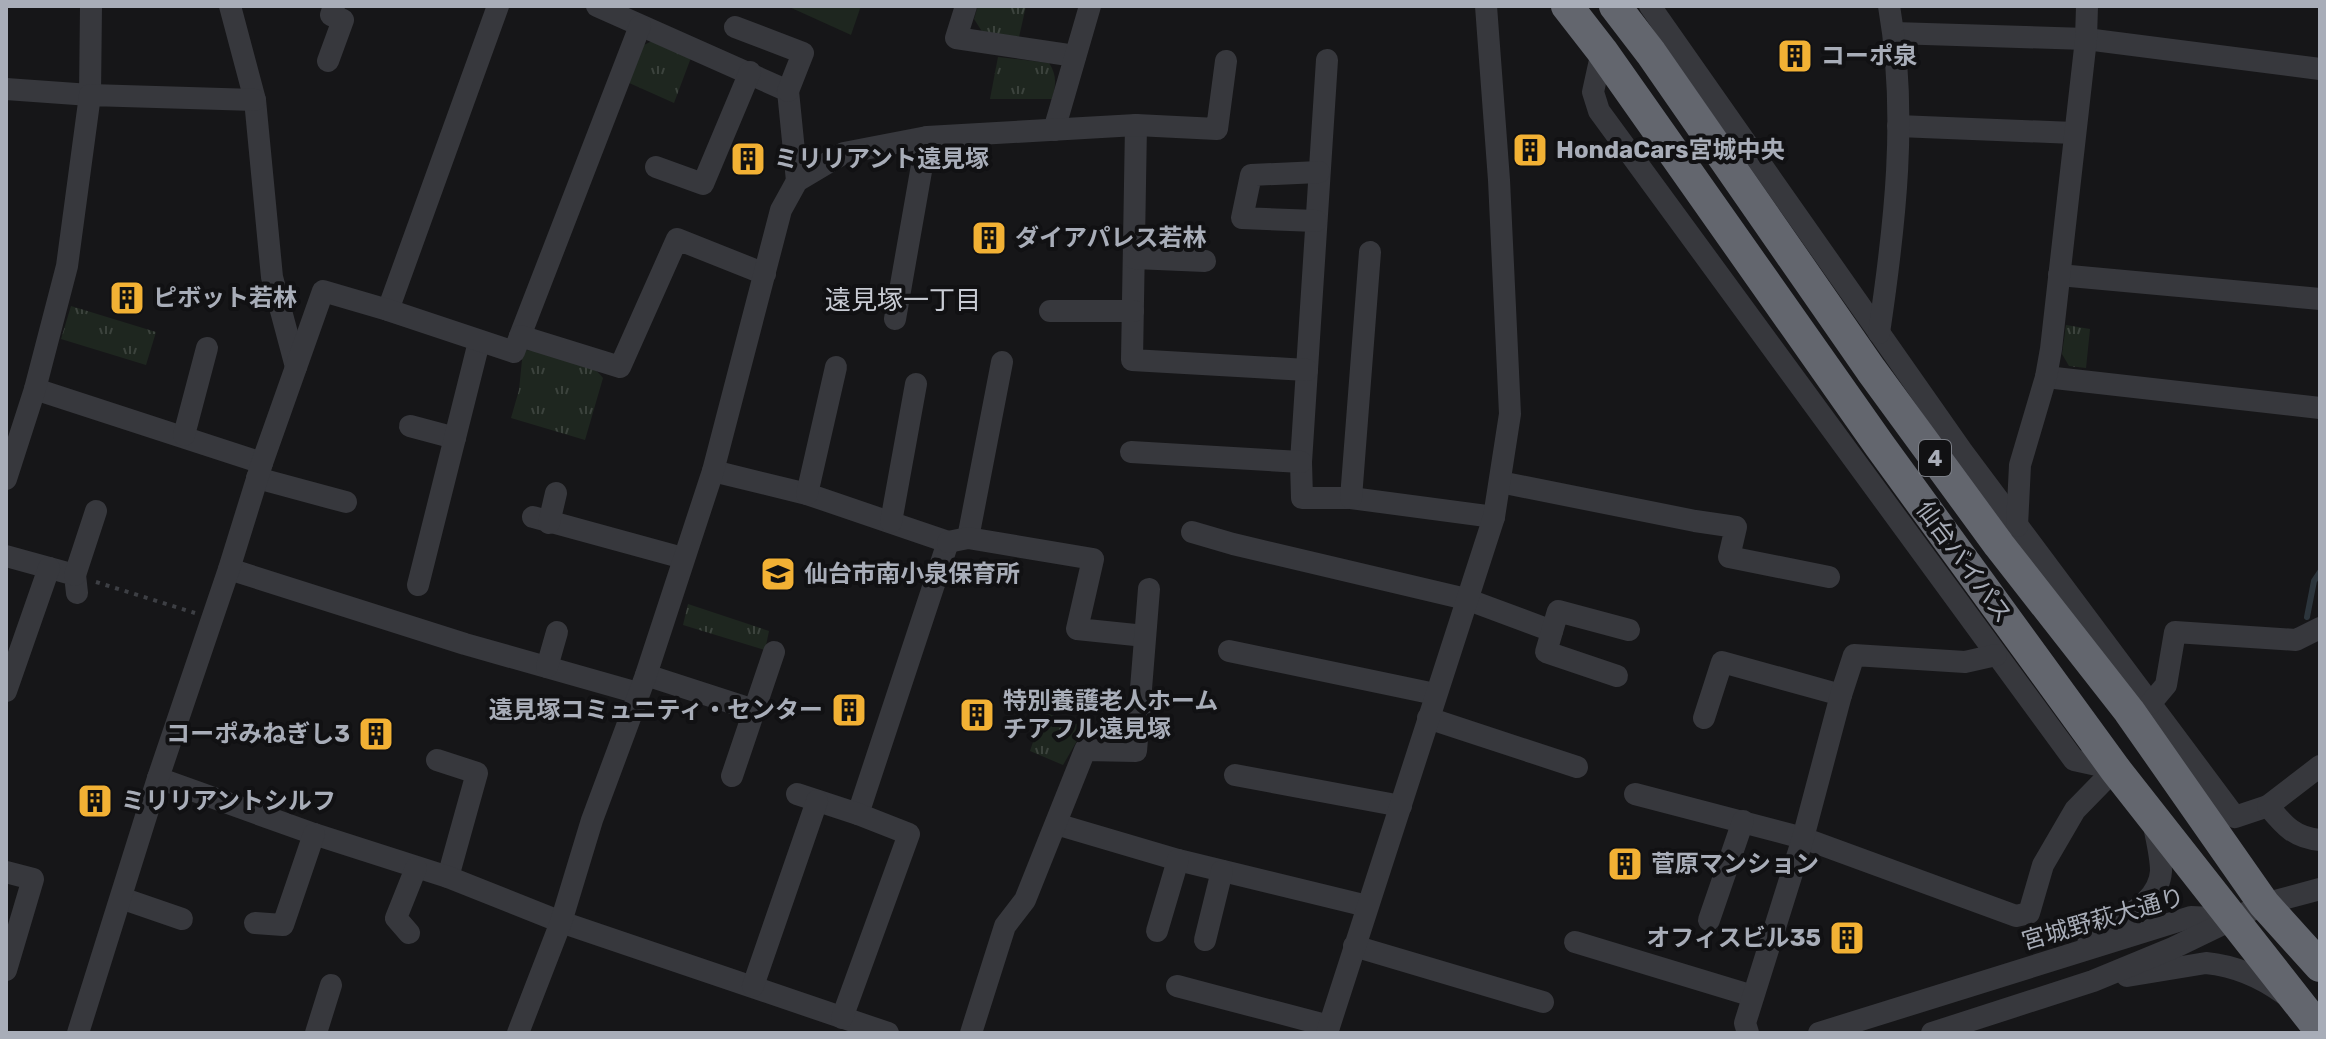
<svg xmlns="http://www.w3.org/2000/svg" width="2326" height="1039" font-family="Rubik,'Noto Sans JP',sans-serif">
	<style>
		.park { fill: url(#park-tufts) }
		.garden { fill: #1e261f }
		.lines { fill: none; stroke-linecap: round; stroke-linejoin: round }
		.stream { stroke: #2c353c; stroke-width: 6 }
		.path { stroke: #3d3f44; stroke-width: 4; stroke-dasharray: 4 6; stroke-linecap: butt }
		.minor { stroke: #37383d; stroke-width: 22 }
		.highway { stroke: #63666e; stroke-width: 32 }
		.labels { text-anchor: middle; stroke-width: 8; stroke-linejoin: round; paint-order: stroke }
		.shield { fill: #111113; stroke: #7b7e86; stroke-width: 2 }
		.shield-label { font-size: 22px; font-weight: bold; fill: #a8adb8 }
		.poi-label { font-size: 24px; font-weight: bold; fill: #a8adb8; stroke: #111113; text-anchor: start }
		.street-label { font-size: 24px; fill: #a8adb8; stroke: #111113 }
		.neighbourhood-label { font-size: 26px; fill: #c9ccd4; stroke: #111113 }
	</style>
	<defs>
		<pattern id="park-tufts" width="24" height="20" patternUnits="userSpaceOnUse" patternTransform="scale(2)"><rect width="24" height="20" fill="#1e261f"/><path d="M3 7l-1-3M5 7V3M7 7l1-3M15 17l-1-3M17 17v-4M19 17l1-3" fill="none" stroke="#3c433d"/></pattern>
	</defs>
	<rect width="100%" height="100%" fill="#161618"/>
	<!-- park -->
	<g class="park">
		<path d="M978,6H1026L1019,37L983,33L974,19Z"/>
		<path d="M654,40L692,55L674,103L627,82L638,48Z"/>
		<path d="M998,57L1049,63C1057,75 1056,85 1052,99H990Z"/>
		<path d="M71,306L156,332L146,365L61,339Z"/>
		<path d="M2066,325L2090,329L2086,368L2069,366L2062,354Z"/>
		<path d="M523,350C548,351 588,357 603,378L585,440L511,418L519,390Z"/>
		<path d="M688,604L769,631L765,650L683,625Z"/>
		<path d="M1043,712L1085,727L1063,765L1030,751Z"/>
	</g>
	<!-- garden -->
	<path class="garden" d="M787,6H861L851,35Z"/>
	<g class="lines">
		<!-- stream -->
		<path class="stream" d="M2307,617L2314,581L2320,572"/>
		<!-- path -->
		<path class="path" d="M96,582L195,613"/>
		<!-- minor -->
		<g class="minor">
			<path d="M230,6L255,100L272,277L296,367"/>
			<path d="M597,6L788,91L797,181"/>
			<path d="M966,6L956,38L1075,56"/>
			<path d="M1650,6L1962,451L2235,817L2268,806"/>
			<path d="M735,27L803,53L788,91"/>
			<path d="M1894,33L2086,39L2320,69"/>
			<path d="M1602,51L1593,92L1599,111L2074,760L2115,769"/>
			<path d="M1327,60L1301,462L1302,498H1351L1494,517"/>
			<path d="M328,61L343,20L331,15L334,6"/>
			<path d="M6,89L90,95L91,6"/>
			<path d="M1136,125L1132,360L1307,370"/>
			<path d="M1898,126L2074,133"/>
			<path d="M1054,130L1090,6"/>
			<path d="M656,167L703,184L750,72"/>
			<path d="M1316,221L1242,218L1251,175L1319,172"/>
			<path d="M1134,258L1205,261"/>
			<path d="M2059,275L2320,299"/>
			<path d="M388,310L498,6"/>
			<path d="M1050,311H1133"/>
			<path d="M895,319L927,137"/>
			<path d="M1879,333C1895,225 1908,114 1889,6"/>
			<path d="M520,336L640,26"/>
			<path d="M2046,377L2320,408"/>
			<path d="M35,389L262,463"/>
			<path d="M410,426L455,438"/>
			<path d="M184,435L207,348"/>
			<path d="M1131,452L1301,462"/>
			<path d="M713,471L807,494L948,542L858,814"/>
			<path d="M257,478L346,502"/>
			<path d="M6,479L35,389L67,266L90,95L255,100"/>
			<path d="M1500,482L1695,521L1736,527L1729,557L1829,577"/>
			<path d="M807,494L836,367"/>
			<path d="M1351,498L1370,252"/>
			<path d="M533,517L683,558"/>
			<path d="M891,522L916,384"/>
			<path d="M549,523L556,493"/>
			<path d="M2017,526L2020,465L2046,377L2051,349L2086,39L2087,6"/>
			<path d="M1192,532L1233,544L1466,599L1552,631"/>
			<path d="M968,538L1002,362"/>
			<path d="M948,542L968,538L1093,559L1077,629L1145,636"/>
			<path d="M6,556L75,575L77,593"/>
			<path d="M229,569L465,644L638,693"/>
			<path d="M75,575L96,511"/>
			<path d="M418,585L479,342"/>
			<path d="M1229,651L1435,694"/>
			<path d="M547,667L557,632"/>
			<path d="M646,675L754,710"/>
			<path d="M1617,676L1546,652L1558,611L1629,630"/>
			<path d="M6,691L49,568"/>
			<path d="M2150,704L2166,685L2175,632L2296,640L2320,628"/>
			<path d="M1428,718L1577,767"/>
			<path d="M1704,718L1722,662L1841,695"/>
			<path d="M437,760L477,773L448,877"/>
			<path d="M2320,766L2268,806C2284,825 2294,838 2320,840"/>
			<path d="M1235,775L1401,806"/>
			<path d="M732,776L774,652"/>
			<path d="M158,778L314,834L448,877L561,922L888,1033"/>
			<path d="M797,794L858,814L909,834L842,1018"/>
			<path d="M1635,794L1803,838L2016,916L2029,913L2043,865L2075,810L2115,769"/>
			<path d="M1056,824L1178,860L1367,906"/>
			<path d="M6,872L33,879L6,970"/>
			<path d="M121,898L182,919"/>
			<path d="M1709,920L1743,821"/>
			<path d="M255,923L283,925L314,834"/>
			<path d="M1157,931L1178,860"/>
			<path d="M409,933L396,918L416,868"/>
			<path d="M1205,940L1222,871"/>
			<path d="M1575,942L1753,996"/>
			<path d="M2088,944C2112,921 2159,907 2161,871C2161,855 2156,837 2153,821"/>
			<path d="M1354,946L1543,1002"/>
			<path d="M2127,976L2206,963C2235,966 2261,977 2284,994"/>
			<path d="M753,986L817,801"/>
			<path d="M1177,986L1329,1026"/>
			<path d="M78,1033L158,778L229,569L262,463L323,291L388,310L514,352L520,336L620,367L677,239L765,274"/>
			<path d="M316,1033L331,985"/>
			<path d="M518,1033L561,922L592,820L646,675L713,471L781,210L797,181L844,153L927,137L1136,125L1217,129L1226,61"/>
			<path d="M971,1033L1005,926L1025,900L1085,750L1136,751L1149,589"/>
			<path d="M1327,1033L1494,517L1510,414L1499,180L1486,6"/>
			<path d="M1748,1033L1745,1023L1803,838L1841,695L1854,655L1965,662L1996,655"/>
			<path d="M1819,1033L2191,917L2233,919"/>
			<path d="M1932,1033L2093,981L2173,948L2264,904L2320,889"/>
		</g>
		<!-- highway -->
		<g class="highway">
			<path d="M1567,6L1602,51L1880,446L2115,769L2320,1030"/>
			<path d="M1615,6L1651,53L1871,370L1999,545L2129,711L2264,904L2320,966"/>
		</g>
	</g>
	<!-- icons -->
	<defs>
		<symbol id="building-square" viewBox="-11 -11 22 22"><rect x="-9" y="-9" width="18" height="18" rx="4" fill="#f2b134" stroke="#111113"/><path d="M-4-6H4V6H1V3H-1V6H-4ZM-2.5-4.3h1.7v1.8h-1.7ZM.8-4.3h1.7v1.8H.8ZM-2.5-1h1.7V.8h-1.7ZM.8-1h1.7V.8H.8Z" fill="#111"/></symbol>
		<symbol id="school-square" viewBox="-11 -11 22 22"><rect x="-9" y="-9" width="18" height="18" rx="4" fill="#f2b134" stroke="#111113"/><path d="M0-5L7-2L0 1L-7-2ZM-4 1L0 2.5L4 1V4Q0 6-4 4Z" fill="#111"/></symbol>
	</defs>
	<g fill-rule="evenodd">
		<use href="#building-square" x="1775" y="36" width="40" height="40"/>
		<use href="#building-square" x="1510" y="130" width="40" height="40"/>
		<use href="#building-square" x="728" y="139" width="40" height="40"/>
		<use href="#building-square" x="969" y="218" width="40" height="40"/>
		<use href="#building-square" x="107" y="278" width="40" height="40"/>
		<use href="#school-square" x="758" y="554" width="40" height="40"/>
		<use href="#building-square" x="829" y="690" width="40" height="40"/>
		<use href="#building-square" x="957" y="695" width="40" height="40"/>
		<use href="#building-square" x="356" y="714" width="40" height="40"/>
		<use href="#building-square" x="75" y="781" width="40" height="40"/>
		<use href="#building-square" x="1605" y="844" width="40" height="40"/>
		<use href="#building-square" x="1827" y="918" width="40" height="40"/>
	</g>
	<g class="labels">
		<!-- shield labels -->
		<rect class="shield" x="1919" y="440" width="32" height="36" rx="6"/>
		<g class="shield-label">
			<text x="1935" y="466">4</text>
		</g>
		<!-- poi labels -->
		<g class="poi-label">
			<text x="1821" y="64">コーポ泉</text>
			<text x="1556" y="158">HondaCars宮城中央</text>
			<text x="774" y="167">ミリリアント遠見塚</text>
			<text x="1015" y="246">ダイアパレス若林</text>
			<text x="153" y="306">ピボット若林</text>
			<text x="804" y="582">仙台市南小泉保育所</text>
			<text x="1003" y="709">特別養護老人ホーム<tspan x="1003" dy="28">チアフル遠見塚</tspan></text>
			<text x="823" y="718" text-anchor="end">遠見塚コミュニティ・センター</text>
			<text x="350" y="742" text-anchor="end">コーポみねぎし3</text>
			<text x="121" y="809">ミリリアントシルフ</text>
			<text x="1651" y="872">菅原マンション</text>
			<text x="1821" y="946" text-anchor="end">オフィスビル35</text>
		</g>
		<!-- street labels -->
		<g class="street-label">
			<text transform="translate(1964 562) rotate(54)" y="8">仙台バイパス</text>
			<text transform="translate(2103 919) rotate(-16)" y="8">宮城野萩大通り</text>
		</g>
		<!-- neighbourhood labels -->
		<g class="neighbourhood-label">
			<text x="903" y="309">遠見塚一丁目</text>
		</g>
	</g>
	<!-- border -->
	<rect width="2326" height="1039" fill="none" stroke="#a8adb8" stroke-width="16"/>
</svg>
